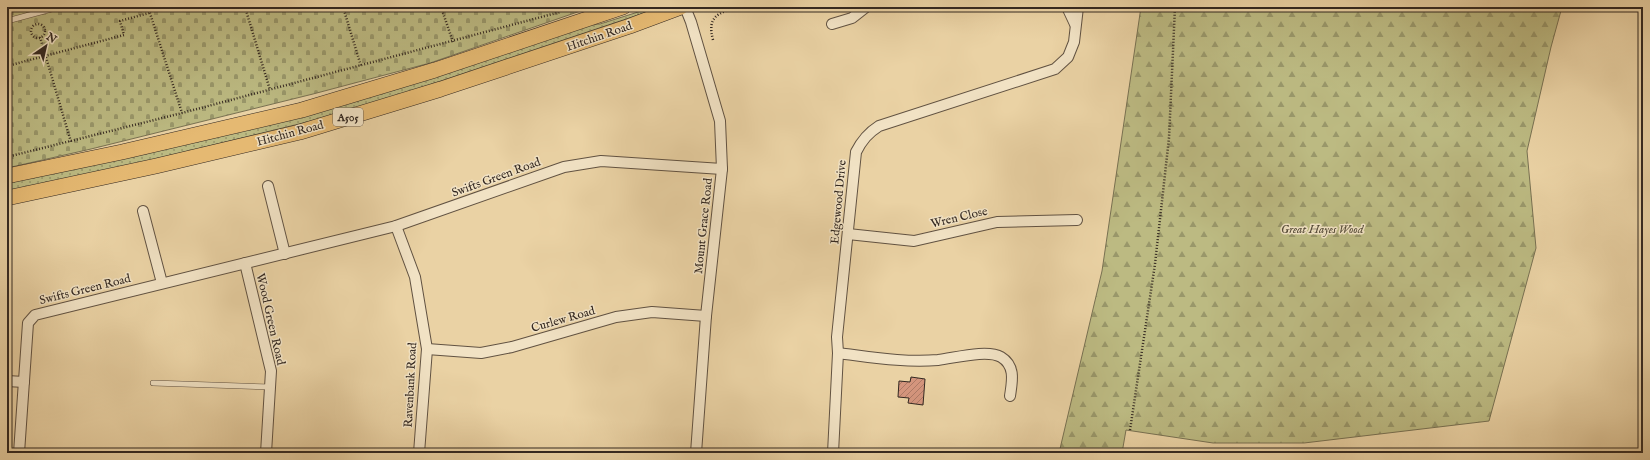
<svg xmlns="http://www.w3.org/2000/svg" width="1650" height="460" font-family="'IM FELL English',serif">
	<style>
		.grass { fill: url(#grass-dots); stroke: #787152 }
		.forest { fill: url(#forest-firs); stroke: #787152 }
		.cemetery { fill: url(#cemetery-stones); stroke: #787152 }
		.building { fill: url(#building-hatch); stroke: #332821 }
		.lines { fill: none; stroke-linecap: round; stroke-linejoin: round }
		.lane-casing { stroke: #615242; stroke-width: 6 }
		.street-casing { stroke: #615242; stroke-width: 12 }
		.primary-casing { stroke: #332821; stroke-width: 16 }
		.path { stroke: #332821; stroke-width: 2.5; stroke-dasharray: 1 2; stroke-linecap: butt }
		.lane { stroke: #f1e2c4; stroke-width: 5 }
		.street { stroke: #f1e2c4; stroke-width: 10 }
		.primary { stroke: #e5b972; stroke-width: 15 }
		.labels { text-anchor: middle; stroke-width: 3; stroke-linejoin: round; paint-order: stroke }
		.shield { fill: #f1e2c4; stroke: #6c6052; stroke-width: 1 }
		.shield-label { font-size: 11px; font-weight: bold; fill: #332821 }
		.street-label { font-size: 12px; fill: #332821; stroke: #f1e2c4 }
		.park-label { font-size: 12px; font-style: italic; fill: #554c39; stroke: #f1e2c4 }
	</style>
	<defs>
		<pattern id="grass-dots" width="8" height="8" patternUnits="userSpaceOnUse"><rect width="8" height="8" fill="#bcba82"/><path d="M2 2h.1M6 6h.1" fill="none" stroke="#99976a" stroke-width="1.8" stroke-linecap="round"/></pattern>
		<pattern id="forest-firs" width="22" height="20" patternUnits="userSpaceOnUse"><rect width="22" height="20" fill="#bcba82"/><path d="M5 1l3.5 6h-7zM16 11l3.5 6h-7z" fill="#99976a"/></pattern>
		<pattern id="cemetery-stones" width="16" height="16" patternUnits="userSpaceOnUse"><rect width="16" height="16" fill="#bcba82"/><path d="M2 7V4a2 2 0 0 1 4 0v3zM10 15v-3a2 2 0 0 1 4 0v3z" fill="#99976a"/></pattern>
		<pattern id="building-hatch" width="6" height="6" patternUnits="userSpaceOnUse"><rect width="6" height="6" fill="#d4957d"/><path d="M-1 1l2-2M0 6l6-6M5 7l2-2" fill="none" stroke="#ad7a66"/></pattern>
	</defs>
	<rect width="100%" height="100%" fill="#ead2a4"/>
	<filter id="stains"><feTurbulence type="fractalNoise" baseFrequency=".005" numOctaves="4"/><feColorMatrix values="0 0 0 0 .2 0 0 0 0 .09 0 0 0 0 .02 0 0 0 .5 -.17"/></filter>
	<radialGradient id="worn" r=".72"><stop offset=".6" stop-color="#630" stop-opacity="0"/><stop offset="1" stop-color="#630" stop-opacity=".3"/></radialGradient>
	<!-- grass -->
	<path class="grass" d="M654,7H656V9L387,99L307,122L123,167L7,191V183L586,25L600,24Z"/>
	<!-- forest -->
	<path class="forest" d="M1141,7H1562L1551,47L1527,151L1536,248L1489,421L1304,443H1213L1126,430L1122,453H1059L1102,271Z"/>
	<!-- cemetery -->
	<path class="cemetery" d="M7,7H592L430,63L313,94L91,149L7,168Z"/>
	<!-- building -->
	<path class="building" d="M911,377L925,379L923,405L908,403L909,398L898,397L899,381L910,382Z"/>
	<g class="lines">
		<defs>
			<g id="lane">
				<path d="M7,21L59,7"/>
				<path d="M153,383L270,387"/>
			</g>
			<g id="street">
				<path d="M685,7L691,22L720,121L722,169L706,316L696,453"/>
				<path d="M1067,7L1075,24"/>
				<path d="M832,24L852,18L866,7"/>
				<path d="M268,186L285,254"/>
				<path d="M143,211L162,283"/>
				<path d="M396,226L415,277L427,349L419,453"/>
				<path d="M848,234L914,241L997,222L1077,220"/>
				<path d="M245,263L271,371L266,453"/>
				<path d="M427,349L481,353L512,347L616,317L652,312L706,316"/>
				<path d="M838,353C871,357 905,363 938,360C955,358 987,349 1001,357C1016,366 1012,382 1010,396"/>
				<path d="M7,381L24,382"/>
				<path d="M19,453L28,323L35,315L396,226L564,167L601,161L722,169"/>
				<path d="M833,453L838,353L837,337L856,152C862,140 868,133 879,126L1055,69L1068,57L1074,42L1078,7"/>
			</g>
			<g id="primary">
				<path d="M7,176L122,152L302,110L435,70L623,7"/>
				<path d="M7,198L156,166L300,132L441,89L630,26L681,7"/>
			</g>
		</defs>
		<!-- lane casing -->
		<use href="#lane" class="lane-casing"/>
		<!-- street casing -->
		<use href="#street" class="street-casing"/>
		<!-- primary casing -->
		<use href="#primary" class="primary-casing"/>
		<!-- path -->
		<g class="path">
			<path d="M148,7L182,113"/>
			<path d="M245,7L270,90"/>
			<path d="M343,7L361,66"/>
			<path d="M441,7L453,42"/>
			<circle cx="38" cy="31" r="7"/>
			<path d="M40,37L71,142"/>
			<path d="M713,40C707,17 717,13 738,7"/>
			<path d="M7,66L124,35L120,21L149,13"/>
			<path d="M7,157L182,113L560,12"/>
			<path d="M1130,430L1155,264L1169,138L1175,7"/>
		</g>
		<!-- lane -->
		<use href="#lane" class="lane"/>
		<!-- street -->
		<use href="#street" class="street"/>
		<!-- primary -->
		<use href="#primary" class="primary"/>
	</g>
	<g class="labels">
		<!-- shield labels -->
		<rect class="shield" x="333" y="108" width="30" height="18" rx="3"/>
		<g class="shield-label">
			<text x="348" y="121">A505</text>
		</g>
		<!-- street labels -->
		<g class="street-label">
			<text transform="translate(599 36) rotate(-19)" y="4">Hitchin Road</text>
			<text transform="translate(290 133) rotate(-15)" y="4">Hitchin Road</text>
			<text transform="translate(496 177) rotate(-20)" y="4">Swifts Green Road</text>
			<text transform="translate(838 202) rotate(-85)" y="4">Edgewood Drive</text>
			<text transform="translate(959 217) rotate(-13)" y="4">Wren Close</text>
			<text transform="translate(703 226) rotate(-84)" y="4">Mount Grace Road</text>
			<text transform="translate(85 289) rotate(-14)" y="4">Swifts Green Road</text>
			<text transform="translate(271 319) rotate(77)" y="4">Wood Green Road</text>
			<text transform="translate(563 319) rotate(-16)" y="4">Curlew Road</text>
			<text transform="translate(410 385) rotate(-87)" y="4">Ravenbank Road</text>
		</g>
		<!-- park labels -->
		<g class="park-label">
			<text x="1322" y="233">Great Hayes Wood</text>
		</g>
	</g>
	<!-- margin -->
	<rect width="1650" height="460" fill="none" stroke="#ead2a4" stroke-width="24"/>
	<rect x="8" y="8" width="1634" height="444" fill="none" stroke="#332821" stroke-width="2"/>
	<rect x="12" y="12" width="1626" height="436" fill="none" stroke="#332821"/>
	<!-- north arrow -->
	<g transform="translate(46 46) rotate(34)" stroke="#f1e2c4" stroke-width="3" paint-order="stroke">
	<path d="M0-3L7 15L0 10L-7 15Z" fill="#332821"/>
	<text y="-6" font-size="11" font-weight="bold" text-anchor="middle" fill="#332821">N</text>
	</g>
	<rect width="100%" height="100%" filter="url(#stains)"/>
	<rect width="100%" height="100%" fill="url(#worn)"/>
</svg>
